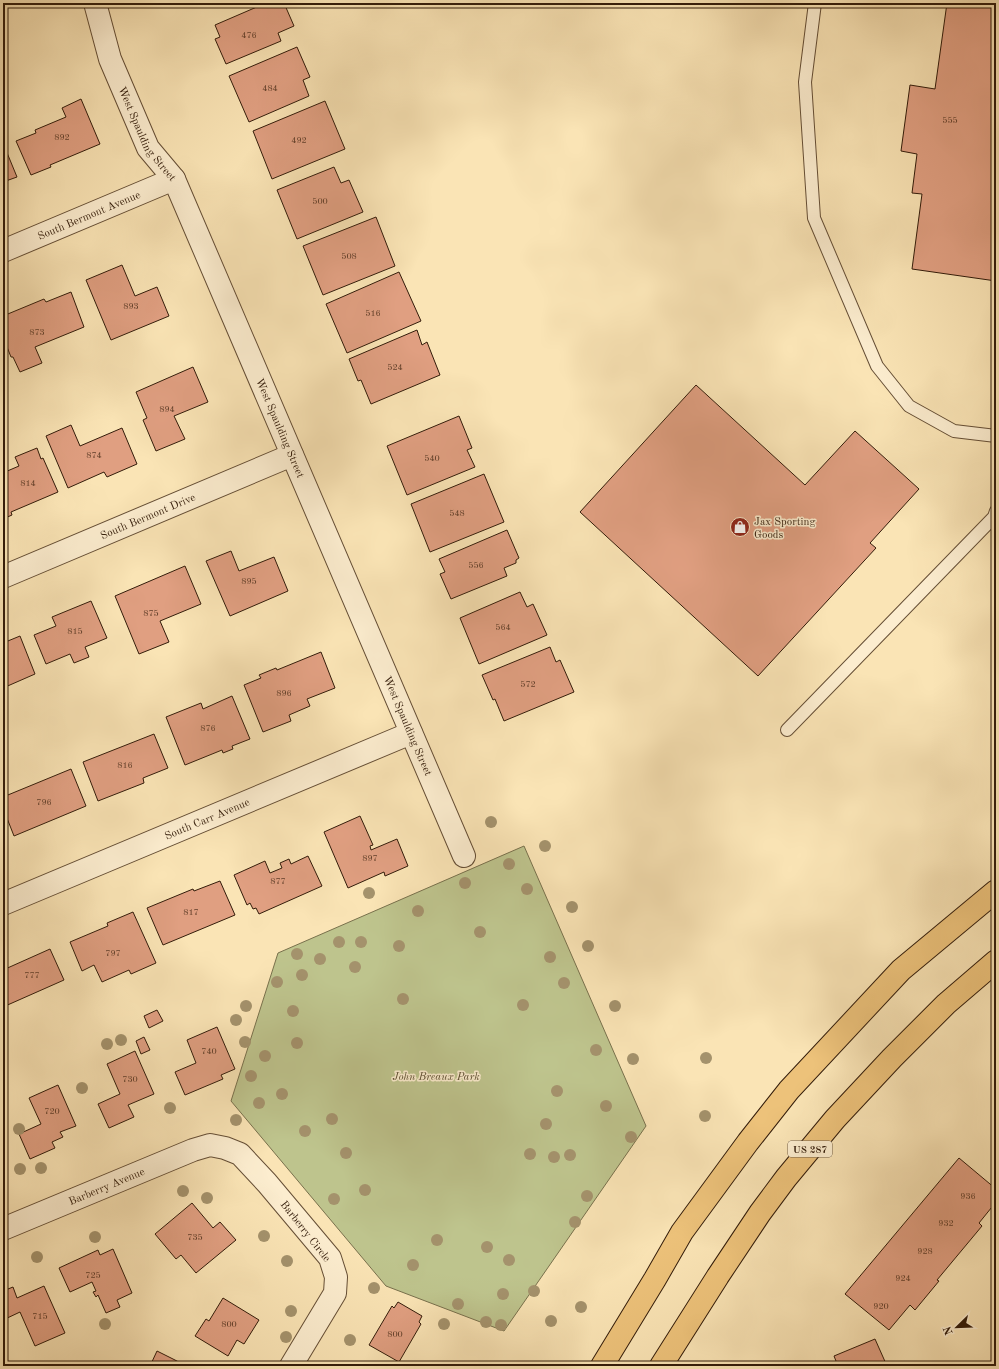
<svg xmlns="http://www.w3.org/2000/svg" width="999" height="1369" font-family="'Old Standard TT',serif">
	<style>
		.green { fill: #bec48d; stroke: #78704c }
		.building { fill: #e09f81; stroke: #331c0a }
		.lines { fill: none; stroke-linecap: round; stroke-linejoin: round }
		.service-casing { stroke: #654e35; stroke-width: 14 }
		.minor-casing { stroke: #654e35; stroke-width: 24 }
		.primary-casing { stroke: #331c0a; stroke-width: 24 }
		.service { stroke: #fcedcf; stroke-width: 12 }
		.minor { stroke: #fcedcf; stroke-width: 22 }
		.primary { stroke: #edc27a; stroke-width: 22 }
		.tree { fill: #a4926c }
		.labels { text-anchor: middle; stroke-width: 3; stroke-linejoin: round; paint-order: stroke }
		.number-label { font-size: 9px; fill: #5e3d28 }
		.shield { fill: #fcedcf; stroke: #6f5b45; stroke-width: 1 }
		.shield-label { font-size: 10px; font-weight: bold; fill: #331c0a }
		.street-label { font-size: 11px; fill: #331c0a; stroke: #fcedcf }
		.poi-label { font-size: 11px; fill: #331c0a; stroke: #fcedcf; text-anchor: start }
		.park-label { font-size: 11px; font-style: italic; fill: #5d4e31; stroke: #fcedcf }
	</style>
	<rect width="100%" height="100%" fill="#fae4b5"/>
	<filter id="stains"><feTurbulence type="fractalNoise" baseFrequency=".005" numOctaves="4"/><feColorMatrix values="0 0 0 0 .2 0 0 0 0 .09 0 0 0 0 .02 0 0 0 .5 -.17"/></filter>
	<radialGradient id="worn" r=".72"><stop offset=".6" stop-color="#630" stop-opacity="0"/><stop offset="1" stop-color="#630" stop-opacity=".3"/></radialGradient>
	<!-- green -->
	<path class="green" d="M524,846L646,1126L504,1331L386,1286L231,1101L278,953Z"/>
	<!-- building -->
	<g class="building">
		<path d="M3,3H14L3,8Z"/>
		<path d="M266,3H284L294,26L278,33L281,41L226,64L215,39L220,37L215,25Z"/>
		<path d="M947,3H996V281L912,269L922,194L912,193L917,154L901,151L910,85L935,89Z"/>
		<path d="M297,47L310,77L303,80L309,96L249,122L229,76Z"/>
		<path d="M81,99L100,144L50,165L51,167L31,175L16,141L36,133L35,130L66,117L62,108Z"/>
		<path d="M325,101L345,149L272,179L253,131Z"/>
		<path d="M3,143L17,177L3,182Z"/>
		<path d="M334,167L341,183L349,180L363,212L297,239L277,190Z"/>
		<path d="M376,217L395,266L323,295L303,246Z"/>
		<path d="M122,265L135,296L157,287L169,316L111,340L86,280Z"/>
		<path d="M399,272L421,321L347,353L326,304Z"/>
		<path d="M71,292L84,327L35,347L42,363L20,372L13,357H11L3,337V316L44,299L46,302Z"/>
		<path d="M417,330L422,345L427,342L440,375L371,404L361,380L358,381L349,359Z"/>
		<path d="M193,367L208,402L174,416L185,439L156,451L143,420L147,418L136,392Z"/>
		<path d="M696,385L805,485L855,431L919,489L870,543L876,548L758,676L580,512Z"/>
		<path d="M459,416L472,448L467,450L475,467L407,495L387,446Z"/>
		<path d="M71,425L80,446L122,428L137,464L107,477L104,472L68,488L46,436Z"/>
		<path d="M37,448L41,459L43,458L58,492L11,512L12,515L3,519V475L6,474L5,472L19,466L15,457Z"/>
		<path d="M484,474L504,522L430,552L411,504Z"/>
		<path d="M507,530L519,558L516,560V563L504,568L507,576L451,599L440,574L445,572L439,559Z"/>
		<path d="M231,551L239,571L274,557L288,591L230,616L206,561Z"/>
		<path d="M185,566L201,604L160,621L169,642L139,654L115,596Z"/>
		<path d="M520,592L527,607L533,604L547,635L479,664L460,618Z"/>
		<path d="M91,601L107,638L85,647L89,657L74,663L70,654L46,664L34,635L56,626L52,617Z"/>
		<path d="M20,636L35,674L3,688V643Z"/>
		<path d="M550,647L556,662L560,660L574,692L504,721L495,699L493,700L482,675Z"/>
		<path d="M321,652L335,688L307,699L310,706L289,715L291,721L263,732L244,685L261,678L259,675L276,668L277,670Z"/>
		<path d="M232,696L250,739L232,746L233,749L223,753L222,750L185,765L166,717L201,703L203,709Z"/>
		<path d="M154,734L168,768L143,778L144,783L98,801L83,762Z"/>
		<path d="M71,769L86,806L14,836L3,808V797Z"/>
		<path d="M360,816L373,845L370,846L371,850L397,839L408,866L385,876L384,872L348,888L324,832Z"/>
		<path d="M308,856L322,886L259,914L256,908L253,909L250,903L247,905L234,875L265,861L270,873L282,868L280,863L289,859L291,864Z"/>
		<path d="M220,881L235,915L163,945L147,908L193,889L194,891Z"/>
		<path d="M133,912L156,963L131,974L129,970L102,982L94,965L82,971L70,942L108,926L107,923Z"/>
		<path d="M50,949L64,980L3,1007V970Z"/>
		<path d="M157,1010L163,1021L149,1028L144,1016Z"/>
		<path d="M217,1027L235,1069L221,1075L223,1079L185,1095L175,1072L196,1063L187,1040Z"/>
		<path d="M144,1037L150,1050L141,1054L136,1041Z"/>
		<path d="M135,1051L154,1094L128,1105L134,1117L109,1128L98,1104L120,1094L107,1064Z"/>
		<path d="M58,1085L76,1126L60,1132L63,1137L52,1142L55,1148L30,1159L19,1134L41,1124L29,1098Z"/>
		<path d="M959,1158L996,1189V1202L979,1223L982,1226L937,1280L939,1281L915,1310L910,1305L889,1330L845,1294Z"/>
		<path d="M192,1203L213,1228L220,1222L236,1240L196,1273L181,1255L176,1259L155,1234Z"/>
		<path d="M113,1249L132,1293L117,1300L120,1307L106,1313L98,1295L96,1297L93,1292L96,1291L92,1282L70,1292L59,1268L98,1250L100,1255Z"/>
		<path d="M44,1286L65,1333L35,1346L20,1312L3,1320V1291L13,1287L17,1298Z"/>
		<path d="M223,1298L259,1320L244,1344L237,1340L228,1356L195,1336L206,1319L209,1321Z"/>
		<path d="M398,1302L422,1316L419,1322L421,1324L399,1362L369,1345L392,1306L394,1308Z"/>
		<path d="M875,1339L887,1366H838L834,1356Z"/>
		<path d="M157,1351L175,1360L186,1366H150Z"/>
		<path d="M996,1360V1366H993L992,1362Z"/>
	</g>
	<g class="lines">
		<defs>
			<g id="service">
				<path d="M815,3L805,82L814,218L877,366L909,406L954,431L996,436"/>
				<path d="M787,730L994,517L996,511"/>
			</g>
			<g id="minor">
				<path id="s1" d="M95,3L110,59L148,148L174,179L464,856"/>
				<path id="s2" d="M3,251L174,179"/>
				<path id="s3" d="M3,577L292,455"/>
				<path id="s4" d="M3,904L411,733"/>
				<path id="s5" d="M3,1229L193,1150L210,1145L225,1148L240,1154L267,1183L330,1258L336,1277L335,1293L291,1366"/>
			</g>
			<g id="primary">
				<path d="M602,1366L655,1279L682,1232L748,1142L789,1090L901,970L996,891"/>
				<path d="M661,1366L718,1276L760,1213L786,1178L835,1119L892,1058L946,1004L996,961"/>
			</g>
		</defs>
		<!-- service casing -->
		<use href="#service" class="service-casing"/>
		<!-- minor casing -->
		<use href="#minor" class="minor-casing"/>
		<!-- primary casing -->
		<use href="#primary" class="primary-casing"/>
		<!-- service -->
		<use href="#service" class="service"/>
		<!-- minor -->
		<use href="#minor" class="minor"/>
		<!-- primary -->
		<use href="#primary" class="primary"/>
	</g>
	<!-- trees -->
	<g class="tree">
		<circle cx="491" cy="822" r="6"/>
		<circle cx="545" cy="846" r="6"/>
		<circle cx="509" cy="864" r="6"/>
		<circle cx="465" cy="883" r="6"/>
		<circle cx="527" cy="889" r="6"/>
		<circle cx="369" cy="893" r="6"/>
		<circle cx="572" cy="907" r="6"/>
		<circle cx="418" cy="911" r="6"/>
		<circle cx="480" cy="932" r="6"/>
		<circle cx="339" cy="942" r="6"/>
		<circle cx="361" cy="942" r="6"/>
		<circle cx="399" cy="946" r="6"/>
		<circle cx="588" cy="946" r="6"/>
		<circle cx="297" cy="954" r="6"/>
		<circle cx="550" cy="957" r="6"/>
		<circle cx="320" cy="959" r="6"/>
		<circle cx="355" cy="967" r="6"/>
		<circle cx="302" cy="975" r="6"/>
		<circle cx="277" cy="982" r="6"/>
		<circle cx="564" cy="983" r="6"/>
		<circle cx="403" cy="999" r="6"/>
		<circle cx="523" cy="1005" r="6"/>
		<circle cx="246" cy="1006" r="6"/>
		<circle cx="615" cy="1006" r="6"/>
		<circle cx="293" cy="1011" r="6"/>
		<circle cx="236" cy="1020" r="6"/>
		<circle cx="121" cy="1040" r="6"/>
		<circle cx="245" cy="1042" r="6"/>
		<circle cx="297" cy="1043" r="6"/>
		<circle cx="107" cy="1044" r="6"/>
		<circle cx="596" cy="1050" r="6"/>
		<circle cx="265" cy="1056" r="6"/>
		<circle cx="706" cy="1058" r="6"/>
		<circle cx="633" cy="1059" r="6"/>
		<circle cx="251" cy="1076" r="6"/>
		<circle cx="82" cy="1088" r="6"/>
		<circle cx="557" cy="1091" r="6"/>
		<circle cx="282" cy="1094" r="6"/>
		<circle cx="259" cy="1103" r="6"/>
		<circle cx="606" cy="1106" r="6"/>
		<circle cx="170" cy="1108" r="6"/>
		<circle cx="705" cy="1116" r="6"/>
		<circle cx="332" cy="1119" r="6"/>
		<circle cx="236" cy="1120" r="6"/>
		<circle cx="546" cy="1124" r="6"/>
		<circle cx="19" cy="1129" r="6"/>
		<circle cx="305" cy="1131" r="6"/>
		<circle cx="631" cy="1137" r="6"/>
		<circle cx="346" cy="1153" r="6"/>
		<circle cx="530" cy="1154" r="6"/>
		<circle cx="570" cy="1155" r="6"/>
		<circle cx="554" cy="1157" r="6"/>
		<circle cx="41" cy="1168" r="6"/>
		<circle cx="20" cy="1169" r="6"/>
		<circle cx="365" cy="1190" r="6"/>
		<circle cx="183" cy="1191" r="6"/>
		<circle cx="587" cy="1196" r="6"/>
		<circle cx="207" cy="1198" r="6"/>
		<circle cx="334" cy="1199" r="6"/>
		<circle cx="575" cy="1222" r="6"/>
		<circle cx="264" cy="1236" r="6"/>
		<circle cx="95" cy="1237" r="6"/>
		<circle cx="437" cy="1240" r="6"/>
		<circle cx="487" cy="1247" r="6"/>
		<circle cx="37" cy="1257" r="6"/>
		<circle cx="509" cy="1260" r="6"/>
		<circle cx="287" cy="1261" r="6"/>
		<circle cx="413" cy="1265" r="6"/>
		<circle cx="374" cy="1288" r="6"/>
		<circle cx="534" cy="1291" r="6"/>
		<circle cx="503" cy="1294" r="6"/>
		<circle cx="458" cy="1304" r="6"/>
		<circle cx="581" cy="1307" r="6"/>
		<circle cx="291" cy="1311" r="6"/>
		<circle cx="551" cy="1321" r="6"/>
		<circle cx="486" cy="1322" r="6"/>
		<circle cx="105" cy="1324" r="6"/>
		<circle cx="444" cy="1324" r="6"/>
		<circle cx="501" cy="1325" r="6"/>
		<circle cx="286" cy="1337" r="6"/>
		<circle cx="350" cy="1340" r="6"/>
	</g>
	<!-- icons -->
	<defs>
		<symbol id="shop-disc" viewBox="-11 -11 22 22"><circle r="9.5" fill="#8f2418" stroke="#fcedcf"/><path d="M-5-2.5h2.3a2.7 3.5 0 0 1 5.4 0H5L5.5 6h-11ZM-1.5-2.5h3a1.5 2.3 0 0 0-3 0Z" fill="#fff"/></symbol>
	</defs>
	<g fill-rule="evenodd">
		<use href="#shop-disc" x="729" y="516" width="22" height="22"/>
	</g>
	<g class="labels">
		<!-- number labels -->
		<g class="number-label">
			<text x="249" y="38">476</text>
			<text x="270" y="91">484</text>
			<text x="950" y="123">555</text>
			<text x="62" y="140">892</text>
			<text x="299" y="143">492</text>
			<text x="320" y="204">500</text>
			<text x="349" y="259">508</text>
			<text x="131" y="309">893</text>
			<text x="373" y="316">516</text>
			<text x="37" y="335">873</text>
			<text x="395" y="370">524</text>
			<text x="167" y="412">894</text>
			<text x="94" y="458">874</text>
			<text x="432" y="461">540</text>
			<text x="28" y="486">814</text>
			<text x="457" y="516">548</text>
			<text x="476" y="568">556</text>
			<text x="249" y="584">895</text>
			<text x="151" y="616">875</text>
			<text x="503" y="630">564</text>
			<text x="75" y="634">815</text>
			<text x="528" y="687">572</text>
			<text x="284" y="696">896</text>
			<text x="208" y="731">876</text>
			<text x="125" y="768">816</text>
			<text x="44" y="805">796</text>
			<text x="370" y="861">897</text>
			<text x="278" y="884">877</text>
			<text x="191" y="915">817</text>
			<text x="113" y="956">797</text>
			<text x="32" y="978">777</text>
			<text x="209" y="1054">740</text>
			<text x="130" y="1082">730</text>
			<text x="52" y="1114">720</text>
			<text x="968" y="1199">936</text>
			<text x="946" y="1226">932</text>
			<text x="195" y="1240">735</text>
			<text x="925" y="1254">928</text>
			<text x="93" y="1278">725</text>
			<text x="903" y="1281">924</text>
			<text x="881" y="1309">920</text>
			<text x="40" y="1319">715</text>
			<text x="229" y="1327">800</text>
			<text x="395" y="1337">800</text>
		</g>
		<!-- shield labels -->
		<rect class="shield" x="788" y="1141" width="44" height="16" rx="3"/>
		<g class="shield-label">
			<text x="810" y="1153">US 287</text>
		</g>
		<!-- street labels -->
		<g class="street-label">
			<text dy="4" stroke="none"><textPath href="#s1" startOffset="142">West Spaulding Street</textPath></text>
			<text dy="4" stroke="none"><textPath href="#s2" startOffset="93">South Bermont Avenue</textPath></text>
			<text dy="4" stroke="none"><textPath href="#s1" startOffset="466">West Spaulding Street</textPath></text>
			<text dy="4" stroke="none"><textPath href="#s3" startOffset="157">South Bermont Drive</textPath></text>
			<text dy="4" stroke="none"><textPath href="#s1" startOffset="790">West Spaulding Street</textPath></text>
			<text dy="4" stroke="none"><textPath href="#s4" startOffset="221">South Carr Avenue</textPath></text>
			<text dy="4" stroke="none"><textPath href="#s5" startOffset="112">Barberry Avenue</textPath></text>
			<text transform="translate(306 1231) rotate(52)" y="4">Barberry Circle</text>
		</g>
		<!-- poi labels -->
		<g class="poi-label">
			<text x="754" y="525">Jax Sporting<tspan x="754" dy="13">Goods</tspan></text>
		</g>
		<!-- park labels -->
		<g class="park-label">
			<text x="436" y="1080">John Breaux Park</text>
		</g>
	</g>
	<!-- margin -->
	<rect width="999" height="1369" fill="none" stroke="#fae4b5" stroke-width="16"/>
	<rect x="4" y="4" width="991" height="1361" fill="none" stroke="#331c0a" stroke-width="2"/>
	<rect x="8" y="8" width="983" height="1353" fill="none" stroke="#331c0a"/>
	<!-- north arrow -->
	<g transform="translate(957 1327) rotate(247)" stroke="#fcedcf" stroke-width="3" paint-order="stroke">
	<path d="M0-3L7 15L0 10L-7 15Z" fill="#331c0a"/>
	<text y="-6" font-size="11" font-weight="bold" text-anchor="middle" fill="#331c0a">N</text>
	</g>
	<rect width="100%" height="100%" filter="url(#stains)"/>
	<rect width="100%" height="100%" fill="url(#worn)"/>
</svg>
